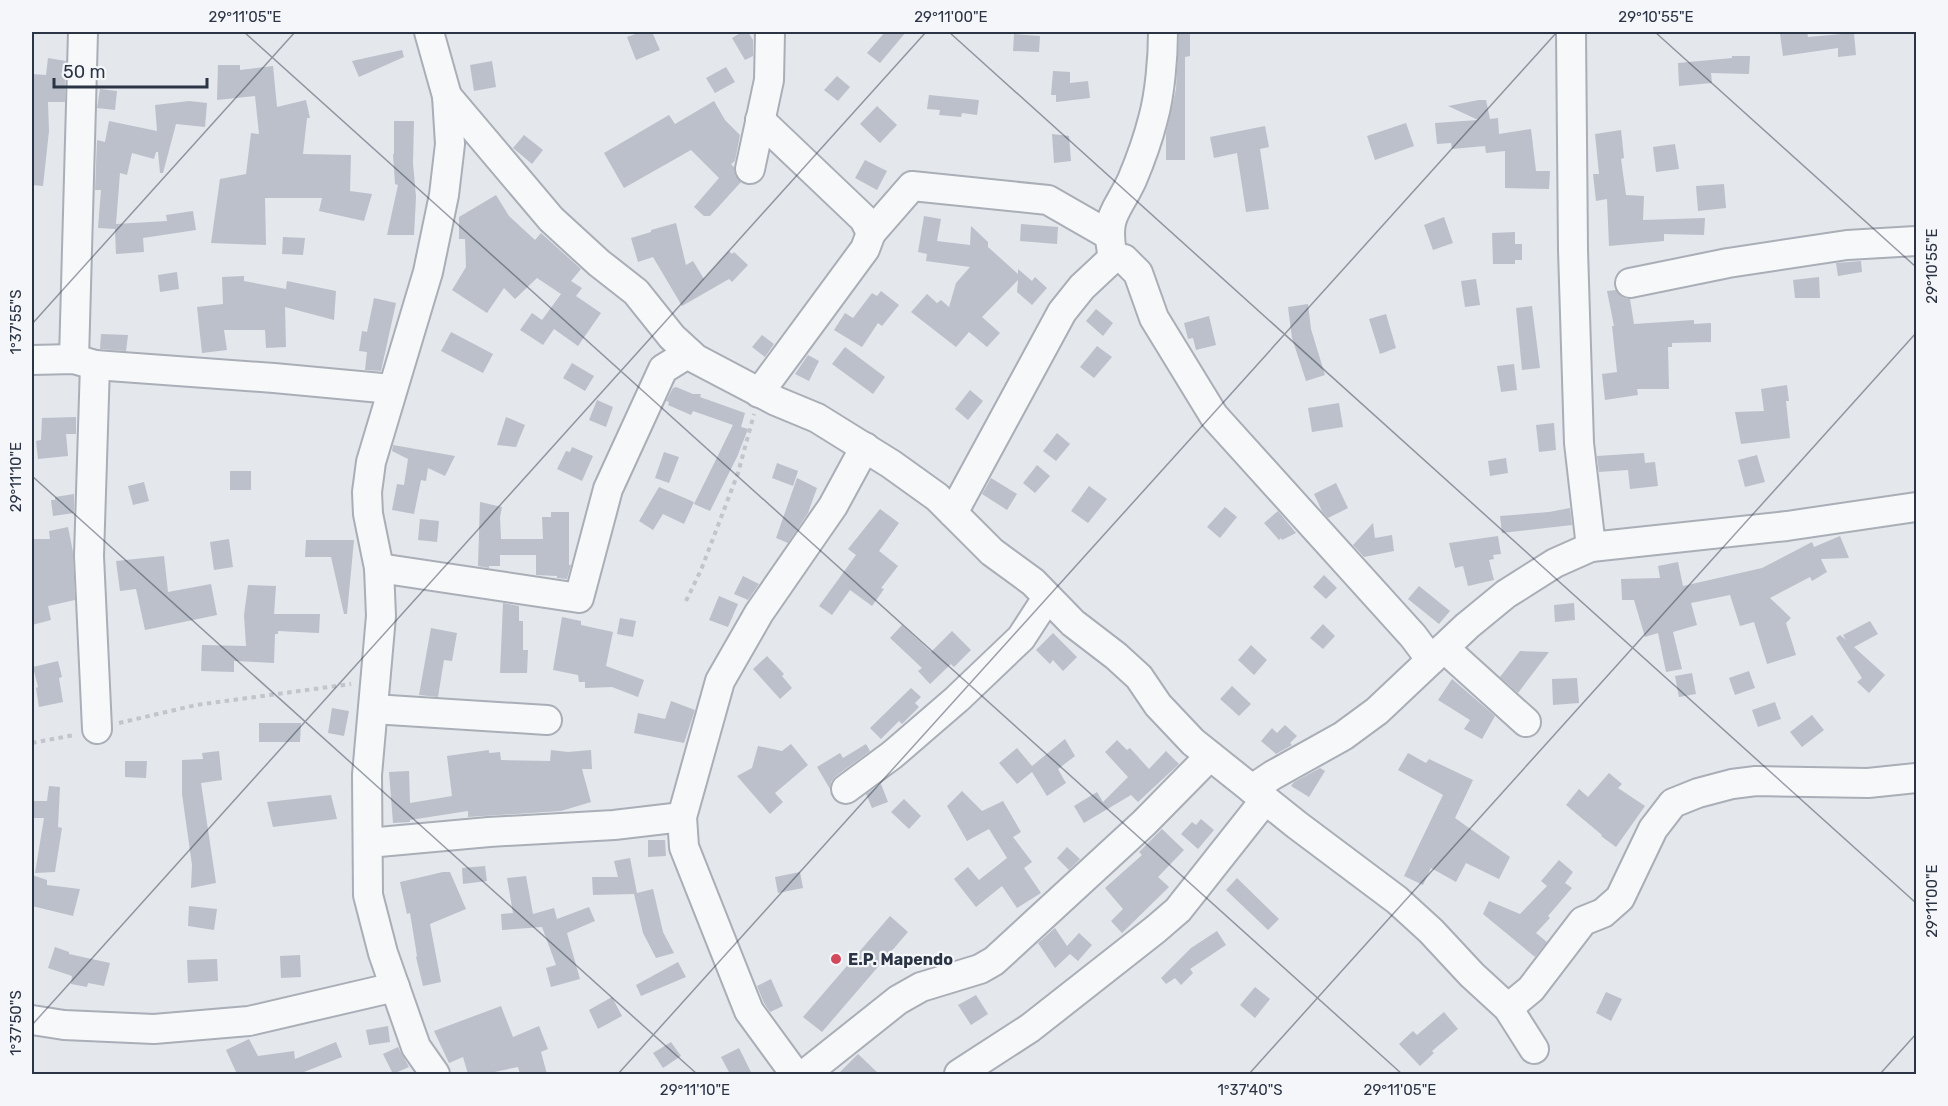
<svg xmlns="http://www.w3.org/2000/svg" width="1948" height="1106" font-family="Rubik,sans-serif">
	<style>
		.building { fill: #bbc0ca }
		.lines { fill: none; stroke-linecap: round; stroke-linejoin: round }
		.minor-casing { stroke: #a9aeb7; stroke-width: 32 }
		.path { stroke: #c2c5cb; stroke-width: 4; stroke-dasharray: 4.5 4.5; stroke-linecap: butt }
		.minor { stroke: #f7f8fa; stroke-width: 28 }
		.ticks { fill: none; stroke: #2b3445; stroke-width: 1.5; stroke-opacity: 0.45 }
		.poi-dot { fill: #d1495b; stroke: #f4f6f9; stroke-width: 2 }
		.labels { text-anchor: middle; stroke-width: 4.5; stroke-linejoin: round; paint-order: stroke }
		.poi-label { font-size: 16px; font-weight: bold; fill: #2b3445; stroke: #f4f6f9; text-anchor: start }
		.neatline { fill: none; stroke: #2b3445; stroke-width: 2 }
		.ticks-label { font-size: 15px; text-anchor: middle; fill: #2b3445 }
	</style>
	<rect width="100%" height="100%" fill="#e4e7ec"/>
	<!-- building -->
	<g class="building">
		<path d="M641,32H652L660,50L636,60L627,37Z"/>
		<path d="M742,32H748L753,40V56L745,60L732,38Z"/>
		<path d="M885,32H906L880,63L867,53Z"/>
		<path d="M1179,32H1190V56L1185,57V160H1166V133L1176,89Z"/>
		<path d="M1799,32H1807L1808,37L1854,33L1856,55L1838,57V48L1783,56L1780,34Z"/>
		<path d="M1014,34L1040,36L1039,52L1013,51Z"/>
		<path d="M402,50L404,57L359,77L352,61Z"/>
		<path d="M1732,56H1750L1749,74L1711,73L1712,83L1679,86L1678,63L1732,58Z"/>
		<path d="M48,58L66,61L63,77H65V102H48L49,131L43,186L32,185V74L46,75Z"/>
		<path d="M492,61L496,87L474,91L470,65Z"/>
		<path d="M218,65H240V70L273,66L277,107L306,100L310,118H307L303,154L351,155L350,191L372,194L364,221L319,211L322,198H265L266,245L211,243L220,179L246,174L251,133L259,134L255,96L217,100Z"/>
		<path d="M726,67L735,82L715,93L706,78Z"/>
		<path d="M1053,71L1070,72V83L1088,81L1090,98L1056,102V95H1051Z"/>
		<path d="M837,76L850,87L838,101L824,90Z"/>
		<path d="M100,89L117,91L115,110L97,108Z"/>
		<path d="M929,95L979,100L977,115L962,113L961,117L939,115L940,110L927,109Z"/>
		<path d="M1479,100H1486L1490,119L1498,118L1499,134L1531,129L1536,171H1550L1549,189L1505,188V151L1486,153L1485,146L1452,149L1451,143L1437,144L1435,123L1478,120L1448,106Z"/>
		<path d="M189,101L207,103L205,127L176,124L163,173H160L158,152H156L154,159L132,153L127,175L120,173L116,224L167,221L166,215L193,211L196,230L143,238L144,252L116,254L115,229L98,228L101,190H95L97,140L105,142L109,121L157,131L155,105Z"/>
		<path d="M714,101L725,120L740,135L735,161L731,164L734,167L735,175L741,182L710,216H704L694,207L719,178L691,150L624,188L604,153L669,115L675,124Z"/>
		<path d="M877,106L897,125L880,143L860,124Z"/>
		<path d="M394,121H414L413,163L416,197L414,235H387L398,185L395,184L393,154H394Z"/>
		<path d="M1406,123L1414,146L1375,160L1367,136Z"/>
		<path d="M1265,126L1269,147L1260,149L1269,209L1246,212L1237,153L1214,158L1210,137Z"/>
		<path d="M1621,130L1624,158L1621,159L1626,195L1644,196L1643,220L1705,218L1704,235L1664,234V241L1609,246L1607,199L1596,201L1593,174H1599L1595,134Z"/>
		<path d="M1052,134L1069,136L1071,161L1054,163Z"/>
		<path d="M524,135L543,150L532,164L513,148Z"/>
		<path d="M1675,144L1679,169L1656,172L1653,147Z"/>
		<path d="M865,160L887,171L877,190L855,178Z"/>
		<path d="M1724,184L1726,208L1698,211L1696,186Z"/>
		<path d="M496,195L509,216L535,240L541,233L581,269L571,281L582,288L576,296L601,313L578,346L554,329L543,345L520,330L532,313L542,320L561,294L537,278L515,299L504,288L487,313L452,290L466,267L465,239H459V217Z"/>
		<path d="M924,216L941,219L937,241L970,245L971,226L988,242V247L1018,274V269L1032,281L1035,277L1047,288L1032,305L1017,292L1018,280L982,317L1000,333L987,347L969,332L956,347L911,312L927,294L937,303L941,300L949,307L956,283L970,267L926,261L927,254L918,252Z"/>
		<path d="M1444,217L1453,243L1433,250L1424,225Z"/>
		<path d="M676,223L686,265L693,261L704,279L729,251L732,254L734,252L748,265L732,282L729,279L682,306L653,257L638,262L631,238L651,232V230Z"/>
		<path d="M1021,224L1058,227L1057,244L1020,241Z"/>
		<path d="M1515,232V244H1522V260H1515V264H1493L1492,233Z"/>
		<path d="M283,237L305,238L303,255L282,254Z"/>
		<path d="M1861,261L1862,272L1838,276L1836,263Z"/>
		<path d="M177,272L179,289L160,292L158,275Z"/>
		<path d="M244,276V281L286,289L287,281L336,291L334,320L285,307L286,347L266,348L265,330H224L227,350L202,353L197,307L223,304L222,277Z"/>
		<path d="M1819,277L1820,298H1795L1793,280Z"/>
		<path d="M1476,279L1480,305L1465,307L1461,281Z"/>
		<path d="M1616,290L1624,298L1630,299L1634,324L1694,320V324L1711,323V342L1672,343V347H1668L1669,389H1637L1638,395L1605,400L1602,374L1617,372L1612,326H1614L1607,291Z"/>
		<path d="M881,291L899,305L882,326L878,323L862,347L834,330L845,313L853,318L872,293L877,296Z"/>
		<path d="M374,298L396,303L381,371L365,370L367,352L359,351L362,331L367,332Z"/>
		<path d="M1308,304L1311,329L1325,375L1306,381L1292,338L1288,307Z"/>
		<path d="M1532,306L1540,368L1522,370L1516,308Z"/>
		<path d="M1096,309L1113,323L1103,336L1086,321Z"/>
		<path d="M1386,314L1396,348L1380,354L1369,319Z"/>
		<path d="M1209,316L1216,345L1196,350L1193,338L1188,339L1184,323Z"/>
		<path d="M451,332L493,354L483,373L441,351Z"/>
		<path d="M101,334L128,335L126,351L100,349Z"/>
		<path d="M762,335L774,344L765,357L752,347Z"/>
		<path d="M1097,346L1112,357L1094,378L1080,367Z"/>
		<path d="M845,347L885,377L873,394L832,364Z"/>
		<path d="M808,355L819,361L809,381L795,374Z"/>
		<path d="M572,363L594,376L585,391L563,378Z"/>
		<path d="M1514,364L1517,390L1501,392L1497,366Z"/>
		<path d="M1787,385L1789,401H1786L1790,438L1741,444L1735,412L1764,411L1761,389Z"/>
		<path d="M676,387L693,394H701L700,397L745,413L741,427L748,429L737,457L710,511L694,504L733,425L693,411L691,415L668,405L669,402L666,401L673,388Z"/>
		<path d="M970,390L983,401L968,420L955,409Z"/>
		<path d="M597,400L613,407L606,427L589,420Z"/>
		<path d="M1339,403L1343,427L1312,432L1308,408Z"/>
		<path d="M76,417V434H66L68,456L38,459L36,441L41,440L42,418Z"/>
		<path d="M506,417L525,425L516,447L497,445Z"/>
		<path d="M1554,423L1556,450L1539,452L1536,425Z"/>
		<path d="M1057,433L1070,444L1056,461L1043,451Z"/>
		<path d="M393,445L455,456L445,476L428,468L426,481L421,480L414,514L392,510L397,484L404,485L408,459L392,451Z"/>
		<path d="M572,447L593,456L582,481L557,469L566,451L570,452Z"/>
		<path d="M664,452L679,457L669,483L655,478Z"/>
		<path d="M1644,453L1645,463L1655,462L1658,486L1630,489L1628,470L1599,472L1597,456Z"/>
		<path d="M1757,455L1765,482L1745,487L1738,460Z"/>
		<path d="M1506,458L1508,473L1490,476L1488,461Z"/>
		<path d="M777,463L798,471L793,486L772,478Z"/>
		<path d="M1037,465L1050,476L1035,493L1023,483Z"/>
		<rect x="230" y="471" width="21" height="19"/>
		<path d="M797,478L817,488L808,513L788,543L776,538Z"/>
		<path d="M991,478L1017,494L1007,510L982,494Z"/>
		<path d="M144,482L149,501L133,505L128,486Z"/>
		<path d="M1336,483L1348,508L1328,518L1322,511L1314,494Z"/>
		<path d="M1089,486L1107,499L1088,523L1071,511Z"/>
		<path d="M659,487L694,502L684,524L663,514L653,530L639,521Z"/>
		<path d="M74,494V513L53,516L51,500H55V497Z"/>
		<path d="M480,502L502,507L500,517L501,539H543L542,517H551V512H569V565H571L567,579L557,578V576L536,575V555H500V566H489V568L478,566Z"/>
		<path d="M1225,507L1237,517L1220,538L1207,527Z"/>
		<path d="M1570,508L1572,525L1502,533L1500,516L1549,512Z"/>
		<path d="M880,509L899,523L879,551L898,566L881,588L884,589L872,606L850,590L832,615L819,606L856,555L848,549Z"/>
		<path d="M1278,511L1296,533L1282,540L1281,538L1279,540L1264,523Z"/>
		<path d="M420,519L439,521L437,542L418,540Z"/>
		<path d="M1373,523L1375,538L1392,535L1394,551L1364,557L1353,545Z"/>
		<path d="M68,527L73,552L75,600L48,606L51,620L32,625V539H50L49,531Z"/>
		<path d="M1498,536L1501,554L1493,555L1494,559L1489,560L1494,580L1468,586L1463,566L1455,568L1449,543Z"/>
		<path d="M1840,536L1849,558L1821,559L1827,572L1812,581L1810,577L1770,598L1791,618L1786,623L1796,655L1767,664L1754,622L1740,626L1730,595L1691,603L1697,625L1673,632L1682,669L1666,672L1658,633L1645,637L1634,600H1622L1621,579L1660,578L1658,566L1678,562L1683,586L1762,568L1812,542L1814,547Z"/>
		<path d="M229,539L233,567L214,570L210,542Z"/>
		<path d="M306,540H354L347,614H344L331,557H305Z"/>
		<path d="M164,556L168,592L211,584L217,615L145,630L136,589L120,591L116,561Z"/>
		<path d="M1324,575L1337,588L1326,599L1313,587Z"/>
		<path d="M743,576L759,584L748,600L734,594Z"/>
		<path d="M248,585L276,586L274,614H320L319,633L278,631V634H275L274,663L234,661V672L201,671L202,645L246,646L244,615Z"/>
		<path d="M1419,586L1450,611L1439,624L1408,599Z"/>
		<path d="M719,596L738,604L728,627L709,620Z"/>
		<path d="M503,603L519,606V621H523V650H528L527,673H500Z"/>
		<path d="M1574,603L1575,620L1555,622L1554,605Z"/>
		<path d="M562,617L581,621V625L613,632L606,666L644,680L638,697L612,687L585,688V682H579L578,675L553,670Z"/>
		<path d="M620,618L636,621L633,637L617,634Z"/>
		<path d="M1870,621L1878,634L1854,647L1885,675L1869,693L1857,682L1862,678L1836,638L1840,635L1846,640L1843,635Z"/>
		<path d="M1323,624L1335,636L1323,649L1310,638Z"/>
		<path d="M902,625L931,652L952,631L971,650L954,667L951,664L930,684L918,671L922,668L890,638Z"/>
		<path d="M431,628L457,633L452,661L444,660L438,697L419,695Z"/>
		<path d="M1053,633L1077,657L1063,671L1053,660L1050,664L1036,650Z"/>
		<path d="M1251,645L1267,660L1254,675L1238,660Z"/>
		<path d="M1520,651L1549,652L1518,693L1500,677Z"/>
		<path d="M767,656L784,674L782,676L792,688L780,699L753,669Z"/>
		<path d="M58,661L62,677L59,678L63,702L39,707L36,688L38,687L33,667Z"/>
		<path d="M1749,671L1755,688L1735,695L1729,678Z"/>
		<path d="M1692,673L1696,694L1679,697L1675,676Z"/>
		<path d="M1577,678L1579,703L1553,705L1552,679Z"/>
		<path d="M1452,679L1495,716L1482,739L1464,729L1470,720L1438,700Z"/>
		<path d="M1232,686L1251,704L1239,716L1220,699Z"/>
		<path d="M911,688L921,697L915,703L919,707L902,724L899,721L881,739L870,728Z"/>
		<path d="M671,701L695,710L684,743L634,733L638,713L665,719Z"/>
		<path d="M1775,702L1781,719L1758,727L1752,710Z"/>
		<path d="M332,708L349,711L344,736L328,733Z"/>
		<path d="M1812,715L1824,730L1802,747L1790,732Z"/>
		<path d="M259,723H301L300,742H259Z"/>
		<path d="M1285,725L1297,736L1290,743L1292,745L1276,754L1261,741L1272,728L1277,733Z"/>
		<path d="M1065,739L1075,756L1058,769L1066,783L1047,796L1032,772L1017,784L999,763L1017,748L1032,766Z"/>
		<path d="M1117,740L1127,750L1130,748L1149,769L1166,751L1179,764L1138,802L1131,795L1084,823L1074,806L1097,792L1103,802L1128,777L1105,752Z"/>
		<path d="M791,744L808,765L775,793L783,802L770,814L737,776L752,768L758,746L782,751Z"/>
		<path d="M866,744L870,751L836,776L831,782L830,789L817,767L840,753L843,758Z"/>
		<path d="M489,750V753L500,752L501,760L550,761L551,750L568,752L591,750L592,769H582L591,802L561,811L468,817V811L410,820V822L393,823L389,772L409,771L410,803L452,796L447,756Z"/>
		<path d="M219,751L222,780L201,783L216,883L191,888L192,865L182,794V760L203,759L202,753Z"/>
		<path d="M1408,753L1426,763L1429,759L1473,780L1455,818L1510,857L1499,879L1466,863L1456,882L1431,868L1423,885L1404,876L1443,795L1398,770Z"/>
		<path d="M125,761H147L146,778L125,777Z"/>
		<path d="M1320,768L1325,771L1309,797L1291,786L1294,782Z"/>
		<path d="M1609,773L1622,784L1618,788L1645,806L1616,847L1601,836L1602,835L1566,805L1579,789L1588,797Z"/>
		<path d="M881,784L888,802L872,808L866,794Z"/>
		<path d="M49,786L60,787L58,827L62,828L55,872L35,873L44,818H32V801H47Z"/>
		<path d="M962,791L982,811L1003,801L1021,832L1013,837L1032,862L1024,868L1041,893L1017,908L1002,886L976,907L954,879L968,867L979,880L1007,858L989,829L967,841L947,806Z"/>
		<path d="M331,795L337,819L273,827L267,802Z"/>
		<path d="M904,799L921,816L909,829L891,812Z"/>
		<path d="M1201,819L1214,830L1198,849L1181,834L1192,822L1196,825Z"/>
		<path d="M1162,829L1184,850L1158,877L1169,887L1122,933L1111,921L1123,909L1105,888L1142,855L1139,852Z"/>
		<path d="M648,840H665L666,856L648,857Z"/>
		<path d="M1067,847L1080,859L1069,870L1057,858Z"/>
		<path d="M630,858L637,893L653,889L663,932L674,953L656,958L643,933L634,894L593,895L592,877H618L614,861Z"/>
		<path d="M1559,860L1573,872L1565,883L1572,888L1548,916L1550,918L1536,933L1547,942L1535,957L1483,914L1489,901L1520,914L1547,886L1541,881Z"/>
		<path d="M485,866L487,881L463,884L462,868Z"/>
		<path d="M443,872H450L466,909L430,924L441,982L423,986L416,957L417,956L410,913L407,914L400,882Z"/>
		<path d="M800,872L803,888L778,893L775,877Z"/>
		<path d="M32,875L47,880V885L80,889L73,916L32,906Z"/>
		<path d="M526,876L533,914L554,908L557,919L589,907L595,921L567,933L580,979L551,987L546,968L556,965L542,927L502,930L501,914L513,913L507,878Z"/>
		<path d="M1237,878L1279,919L1268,930L1226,890Z"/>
		<path d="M189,906L217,909L214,930L188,926Z"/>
		<path d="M890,916L908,932L822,1032L803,1017Z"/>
		<path d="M1055,928L1067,946L1079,933L1092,945L1078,961L1070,954L1055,968L1038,943Z"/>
		<path d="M1217,931L1226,945L1190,969L1193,973L1181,985L1175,978L1166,984L1161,978L1191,948Z"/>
		<path d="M55,947L69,952V954L110,963L104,986L88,983L87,987L71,984L72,976L48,968Z"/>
		<path d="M300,955L301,977L281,978L280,956Z"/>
		<path d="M217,959L218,981L188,983L187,960Z"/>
		<path d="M678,962L686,977L641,996L636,985Z"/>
		<path d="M771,979L783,1006L770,1012L764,1003L757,986Z"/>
		<path d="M1255,987L1270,999L1255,1018L1240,1005Z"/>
		<path d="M1606,992L1622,999L1611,1021L1596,1013Z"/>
		<path d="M976,995L988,1014L971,1025L958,1005Z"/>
		<path d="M612,997L622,1016L598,1029L589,1010Z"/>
		<path d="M501,1006L513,1037L539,1026L548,1049L541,1052L547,1074H520L518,1067L485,1074H468L463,1057L449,1063L434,1031Z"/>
		<path d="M1444,1012L1458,1029L1432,1051L1434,1053L1420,1066L1399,1044L1413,1031L1417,1035Z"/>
		<path d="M388,1026L390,1042L369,1045L366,1030Z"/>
		<path d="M249,1039L258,1056L294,1051L295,1059L336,1042L342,1057L304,1072L287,1074H237L226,1050Z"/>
		<path d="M671,1042L681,1056L663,1068L653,1053Z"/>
		<path d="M398,1047L409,1067L393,1074L383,1054Z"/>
		<path d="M739,1048L752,1074H730L721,1057Z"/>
		<path d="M858,1054L879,1074H838Z"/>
	</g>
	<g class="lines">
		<defs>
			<g id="minor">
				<path d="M429,32L447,96L450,144L444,195L428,272L371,462L367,492L368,514L379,568L381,616L367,775L368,895L383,953L416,1047L435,1074"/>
				<path d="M1571,32L1573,250L1579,443L1591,547"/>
				<path d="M447,96L551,219L599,263L636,292L672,337L696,359L776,401L817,418L891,464L937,497L992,552L1033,582L1073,623L1116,656L1139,677L1158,705L1193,742L1297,825L1397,900L1431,931L1472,975L1508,1008L1534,1049"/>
				<path d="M750,169L769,80L770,32"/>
				<path d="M871,233L912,186L1048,200L1109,235"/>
				<path d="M1112,253C1105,215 1117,212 1132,180C1140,161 1148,139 1153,119C1160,94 1163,57 1163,32"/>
				<path d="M1630,283L1728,263L1847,245L1916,241"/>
				<path d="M74,359L83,32"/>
				<path d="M32,360L74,359L95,365L274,378L392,389"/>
				<path d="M95,365L89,556L97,729"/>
				<path d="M759,393L865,249L871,233L864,219L760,120"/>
				<path d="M953,513L1062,312L1082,287L1113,258L1124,259L1138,273L1154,318L1214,416L1413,636L1431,660"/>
				<path d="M379,568L579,598L608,489L663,369L689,353"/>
				<path d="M1444,648L1526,722"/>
				<path d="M373,709L547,720"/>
				<path d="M846,789L892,755L957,699L1021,638L1047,598"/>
				<path d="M1252,789L1273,775L1343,736L1377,711L1467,626L1506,594L1555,563L1591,547L1787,526L1916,507"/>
				<path d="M368,843L489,832L614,825L682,817"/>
				<path d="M1508,1008L1531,989L1583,921L1603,913L1620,898L1653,829L1673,803L1698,793L1732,784L1756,781L1868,783L1916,778"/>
				<path d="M32,1020L64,1025L154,1029L249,1021L395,987"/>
				<path d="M795,1074L749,1011L684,847L682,817L720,681L759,613L833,506L865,447"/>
				<path d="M805,1074L898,1000L921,987L980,969L994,961L1144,823L1210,756"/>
				<path d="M959,1074L1030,1028L1156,929L1178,910L1265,800"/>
			</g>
		</defs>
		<!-- minor casing -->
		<use href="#minor" class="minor-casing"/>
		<!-- path -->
		<g class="path">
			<path d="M686,601L701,570L738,473L754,414"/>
			<path d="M119,723L196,705L351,684"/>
			<path d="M32,743L74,735"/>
		</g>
		<!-- minor -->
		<use href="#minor" class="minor"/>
	</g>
	<!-- ticks -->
	<path class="ticks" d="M244,32L1402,1074M949,32L1916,903M1655,32L1916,267M32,324L295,32M32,476L697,1074M32,1025L926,32M618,1074L1557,32M1249,1074L1916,333M1880,1074L1916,1034"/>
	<!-- markers -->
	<circle class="poi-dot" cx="836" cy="959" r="6"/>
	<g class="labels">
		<!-- poi labels -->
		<g class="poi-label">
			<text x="848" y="965">E.P. Mapendo</text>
		</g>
	</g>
	<!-- border -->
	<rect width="1948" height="1106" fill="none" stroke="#f4f6f9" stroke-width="66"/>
	<!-- scale -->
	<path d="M54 78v9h153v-9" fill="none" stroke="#2b3445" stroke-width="3"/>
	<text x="63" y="78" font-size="18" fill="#2b3445" stroke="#f4f6f9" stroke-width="4.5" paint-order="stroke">50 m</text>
	<rect x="33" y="33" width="1882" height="1040" class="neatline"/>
	<g class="ticks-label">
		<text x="245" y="22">29°11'05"E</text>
		<text x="951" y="22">29°11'00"E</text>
		<text x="1656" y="22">29°10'55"E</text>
		<text transform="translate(1932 266) rotate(-90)" y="5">29°10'55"E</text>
		<text transform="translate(16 322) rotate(-90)" y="5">1°37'55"S</text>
		<text transform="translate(16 477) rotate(-90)" y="5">29°11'10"E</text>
		<text transform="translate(1932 901) rotate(-90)" y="5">29°11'00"E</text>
		<text transform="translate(16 1023) rotate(-90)" y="5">1°37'50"S</text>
		<text x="695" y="1095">29°11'10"E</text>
		<text x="1250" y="1095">1°37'40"S</text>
		<text x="1400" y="1095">29°11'05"E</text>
	</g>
</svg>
